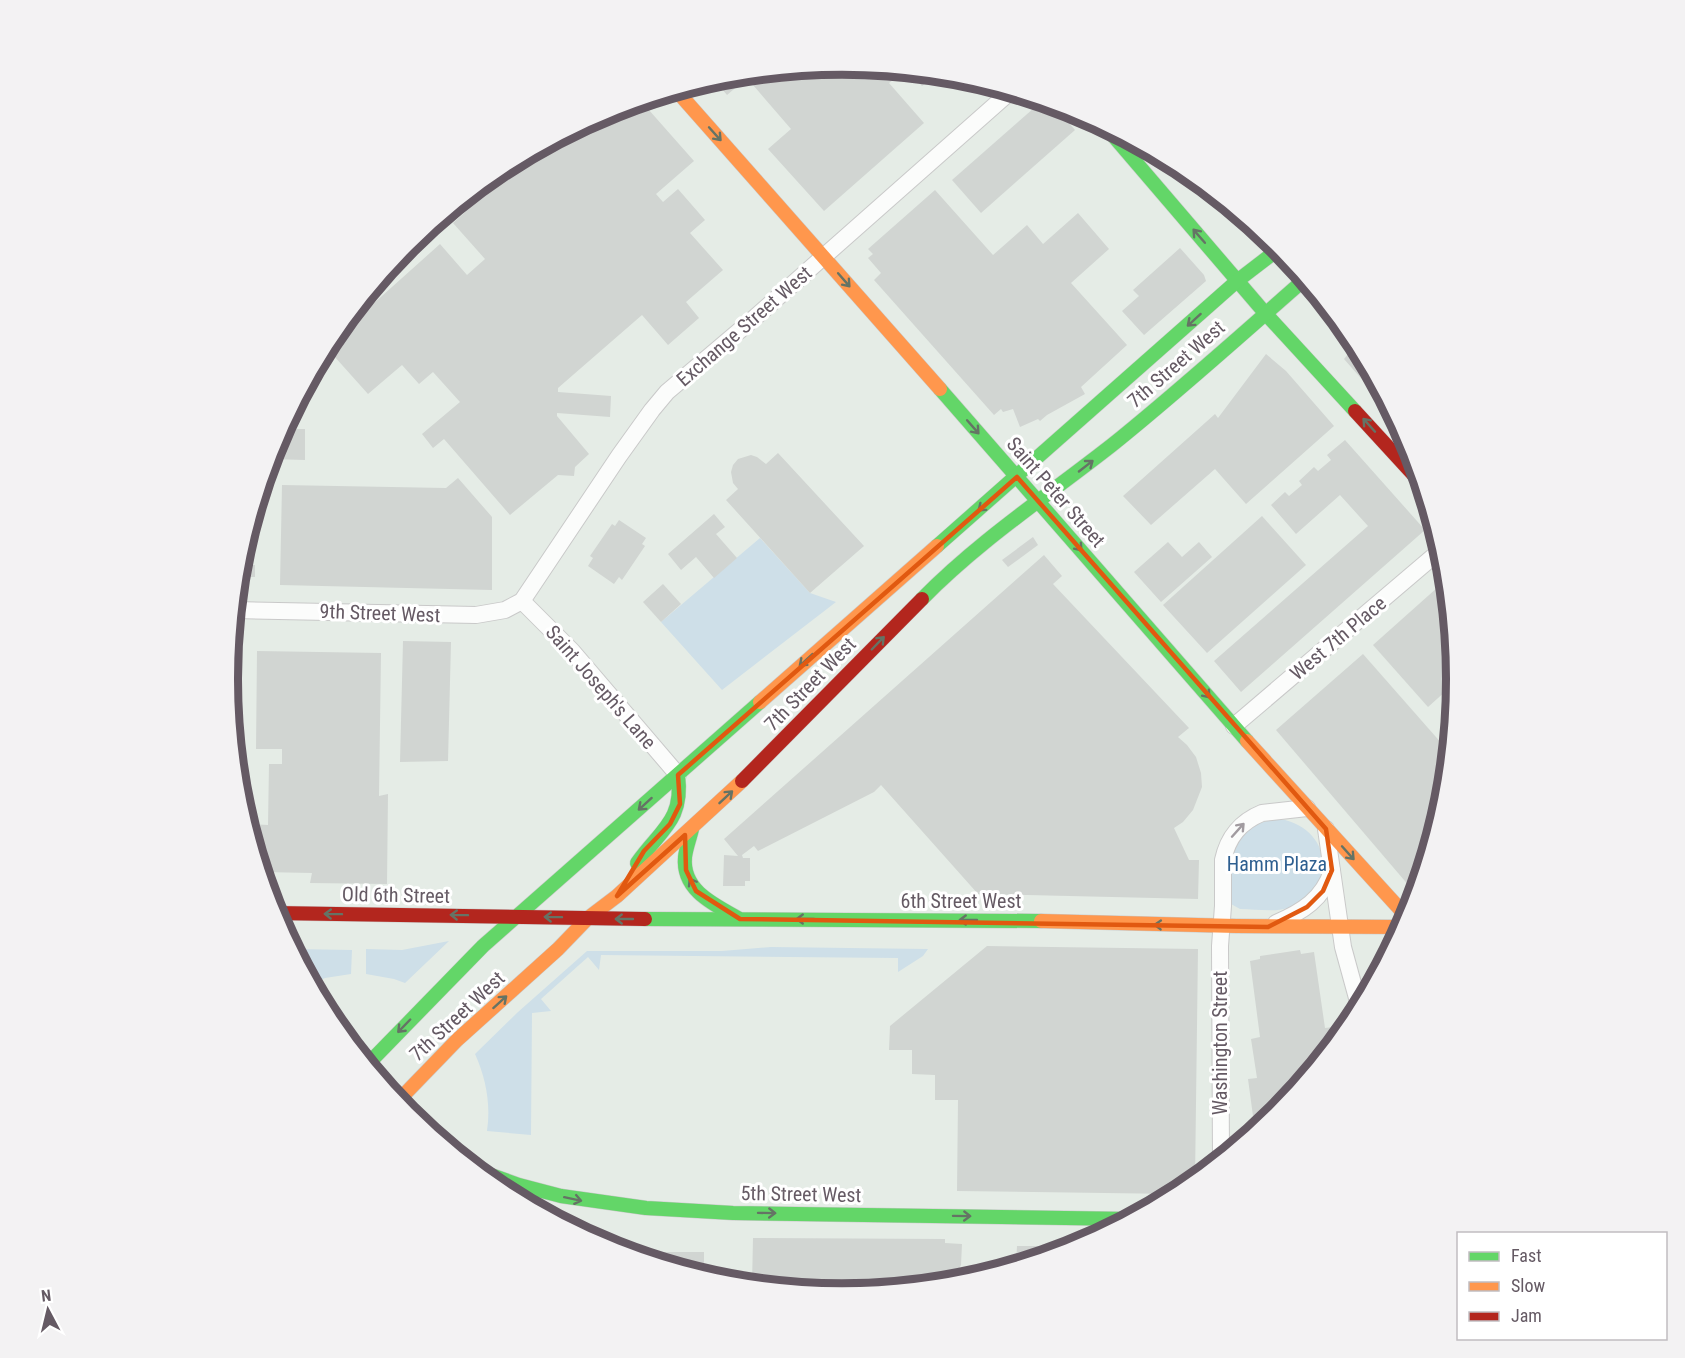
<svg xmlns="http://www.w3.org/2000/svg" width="1685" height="1358" font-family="'Roboto Condensed',sans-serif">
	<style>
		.green { fill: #cedfe8 }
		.building { fill: #d1d5d2 }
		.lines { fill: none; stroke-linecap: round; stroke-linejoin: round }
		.street-casing { stroke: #c9c9c9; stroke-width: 18 }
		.fast-casing { stroke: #c9c9c9; stroke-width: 15 }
		.slow-casing { stroke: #c9c9c9; stroke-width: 15 }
		.jam-casing { stroke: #c9c9c9; stroke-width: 15 }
		.street { stroke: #fbfcfb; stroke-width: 16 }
		.fast { stroke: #63d668; stroke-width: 14 }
		.slow { stroke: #ff974d; stroke-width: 14 }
		.jam { stroke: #b3261e; stroke-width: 14 }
		.oneway { stroke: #657365 }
		.oneway2 { stroke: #a19ba0 }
		.marked { fill: none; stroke: #e15910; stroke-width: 4.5; stroke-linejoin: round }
		.labels { text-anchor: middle; stroke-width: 6; stroke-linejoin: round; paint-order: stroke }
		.street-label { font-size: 20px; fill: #655a64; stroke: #fff }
		.park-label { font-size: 20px; fill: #2e5f90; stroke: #fff }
		.rim { fill: none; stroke: #655a64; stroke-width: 8 }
	</style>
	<rect width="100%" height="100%" fill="#e5ece6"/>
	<!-- green -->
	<g class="green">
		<path d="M760,538L810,593L836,602L722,690L661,622Z"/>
		<path d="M1280,819C1331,828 1339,887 1291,907C1277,913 1256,909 1240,909L1231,904C1231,862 1227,824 1280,819Z"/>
		<path d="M449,941L405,983L394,979L366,974V949L402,950Z"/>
		<path d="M771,947L928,949L923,956L898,972V958L601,955L599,970L588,957L541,999L551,1011L532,1013L531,1135L487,1131C491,1105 486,1078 475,1054L518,1012L587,951H722Z"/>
		<path d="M294,949L352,950L351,974L325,978L312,984Z"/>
	</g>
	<!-- building -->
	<g class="building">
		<path d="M843,65L904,71L889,83L924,123L824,211L768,149L791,129L747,78L727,95L717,83L712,84L706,89L701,83L723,76Z"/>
		<path d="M909,71L937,74L922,86Z"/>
		<path d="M641,101L694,161L656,194L663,202L678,189L705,220L690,233L723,270L686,302L699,318L668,345L642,315L558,388V392L611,396L610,417L557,413V416L589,454L575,467L574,476L558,475L510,515L444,439L433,448L422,434L460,402L433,372L419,384L402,365L368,394L334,356L310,377L332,337L366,295L373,304L440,244L467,275L485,259L453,223L533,151L608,111Z"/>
		<path d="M1042,101L1052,103L1075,130L981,213L952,180Z"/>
		<path d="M935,190L993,255L1027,225L1043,244L1078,213L1109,249L1071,283L1127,345L1081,387L1085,394L1047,415L1040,421L1038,419L1020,427L1013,409L1003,412L1001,409L994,415L874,280L881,273L868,258L873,254L868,249Z"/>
		<path d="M1180,248L1204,275L1206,281L1144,335L1122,311L1139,296L1133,290Z"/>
		<path d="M1346,328L1354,338L1395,417L1344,359L1349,353L1345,348V340L1348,338L1342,331Z"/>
		<path d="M1266,354L1286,371L1334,426L1246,504L1215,469L1151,525L1123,496L1215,414L1218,418Z"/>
		<path d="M283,429H305V460L270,459L275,444Z"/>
		<path d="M1345,440L1425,530L1241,692L1214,661L1368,526L1340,495L1296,534L1271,505L1285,492L1289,496L1302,485L1299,481L1314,467L1318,471L1331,460L1327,455Z"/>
		<path d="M778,453L864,546L810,593L726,500L738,489L733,483L731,472L733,465L738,459L751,455L757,457L766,464Z"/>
		<path d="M458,478L492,517V590L280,585L282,485L446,488Z"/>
		<path d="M714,514L725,527L716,534L737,558L714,578L696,557L681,570L668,554Z"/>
		<path d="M1262,516L1306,565L1207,653L1163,605Z"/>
		<path d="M619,520L646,538L642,544L645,546L622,580L619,577L614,584L588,566L593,558L590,556L612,524L615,526Z"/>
		<path d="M251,524V565H255V577H238L240,559Z"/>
		<path d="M1033,537L1038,545L1008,567L1002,560Z"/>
		<path d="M1168,542L1182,557L1199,542L1212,557L1161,602L1134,572Z"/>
		<path d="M1044,555L1062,576L1053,584L1189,728L1178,737L1187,745L1196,757L1201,773L1202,787L1193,810L1183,822L1174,828L1189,860H1199L1198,899L978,894L881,785L874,792L758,851L754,846L742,855L743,858H750V881H745V886H723L724,855L738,856L724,839Z"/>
		<path d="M1447,579L1457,681L1428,707L1373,645Z"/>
		<path d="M663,584L681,604L661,622L643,602Z"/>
		<path d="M403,641L451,642L448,761L400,762Z"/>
		<path d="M257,651L381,653L379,796L388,794L387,884L310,883L312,873L262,872L248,824L268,825L269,764H282V749H256Z"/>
		<path d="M1363,654L1450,753L1445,799L1416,894L1276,730Z"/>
		<path d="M987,946L1198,949L1195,1181L1176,1194L957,1191L958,1100H935V1075L912,1074V1050H889L890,1026Z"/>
		<path d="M1300,950L1301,954L1314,952L1325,1028L1333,1027L1335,1043L1277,1114L1262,1126L1260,1115L1253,1116L1248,1079L1257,1078L1251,1039L1260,1037L1250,961L1260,959V956Z"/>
		<path d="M753,1238L945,1239V1243L962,1244L961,1265L958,1271L945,1280V1283L842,1294L752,1285Z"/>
		<path d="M1017,1246H1046V1251L1061,1252L1016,1265Z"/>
		<path d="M625,1252H704V1276Z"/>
	</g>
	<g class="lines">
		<defs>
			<g id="street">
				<path d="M522,601L572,651L678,775"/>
				<path d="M235,610L476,615L505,610L522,601L619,456L652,410L667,392L752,320L1011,91"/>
				<path d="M1234,726L1442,549"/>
				<path d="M1326,829L1343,947L1360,1009"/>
				<path d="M1276,923C1302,912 1323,899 1332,871"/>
				<path d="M1221,1160L1220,946L1223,906V860C1228,837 1240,822 1262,813L1307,808"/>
			</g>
			<g id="fast">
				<path d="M1104,125L1265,313L1355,411"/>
				<path d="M940,389L1247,741"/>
				<path d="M937,546L1237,281L1280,248"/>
				<path d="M922,599C980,540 1047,496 1112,445C1178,392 1241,335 1305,279"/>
				<path d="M692,829C690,838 686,848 685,857C682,890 713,904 738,918"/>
				<path d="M637,863C660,830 684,821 678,775"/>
				<path d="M645,919L1041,921"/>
				<path d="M368,1064L483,946L760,702"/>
				<path d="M477,1170L519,1185L561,1196L646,1208L733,1213L1130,1219"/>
			</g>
			<g id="slow">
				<path d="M676,90L940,389"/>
				<path d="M760,702L937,546"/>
				<path d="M1247,741L1408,918"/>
				<path d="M1041,921L1236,926L1404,927"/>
				<path d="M398,1101L457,1040L558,949L588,918L617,896L742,781"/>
			</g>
			<g id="jam">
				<path d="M1355,411L1422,484"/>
				<path d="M742,781L922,599"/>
				<path d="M274,913L645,919"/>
			</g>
		</defs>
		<!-- street casing -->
		<use href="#street" class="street-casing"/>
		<!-- fast casing -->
		<use href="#fast" class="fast-casing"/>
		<!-- slow casing -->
		<use href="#slow" class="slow-casing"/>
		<!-- jam casing -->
		<use href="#jam" class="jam-casing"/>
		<!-- street -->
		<use href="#street" class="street"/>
		<!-- fast -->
		<use href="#fast" class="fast"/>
		<!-- slow -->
		<use href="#slow" class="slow"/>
		<!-- jam -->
		<use href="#jam" class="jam"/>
	</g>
	<!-- one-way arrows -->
	<defs><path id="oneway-shaft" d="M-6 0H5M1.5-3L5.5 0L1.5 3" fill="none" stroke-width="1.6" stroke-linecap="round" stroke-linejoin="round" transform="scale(1.5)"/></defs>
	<g class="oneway">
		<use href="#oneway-shaft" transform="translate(715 134) rotate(48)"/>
		<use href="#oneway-shaft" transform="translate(1199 236) rotate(-131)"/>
		<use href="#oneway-shaft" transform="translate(844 280) rotate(49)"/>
		<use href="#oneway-shaft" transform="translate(1194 320) rotate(138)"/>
		<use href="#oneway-shaft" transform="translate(1369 425) rotate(-132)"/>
		<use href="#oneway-shaft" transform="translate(973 427) rotate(49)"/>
		<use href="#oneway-shaft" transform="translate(1086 466) rotate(-38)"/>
		<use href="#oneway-shaft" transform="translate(985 505) rotate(140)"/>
		<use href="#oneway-shaft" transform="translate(1076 544) rotate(49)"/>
		<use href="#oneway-shaft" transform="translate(878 643) rotate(-46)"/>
		<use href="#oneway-shaft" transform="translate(806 660) rotate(138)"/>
		<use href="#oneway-shaft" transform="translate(1204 691) rotate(49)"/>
		<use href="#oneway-shaft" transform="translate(726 797) rotate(-43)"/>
		<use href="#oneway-shaft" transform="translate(645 804) rotate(138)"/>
		<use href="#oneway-shaft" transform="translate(1348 853) rotate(48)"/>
		<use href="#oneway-shaft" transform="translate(694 886) rotate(-121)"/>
		<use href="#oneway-shaft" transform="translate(333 914) rotate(-179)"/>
		<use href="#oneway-shaft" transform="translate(459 915) rotate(-179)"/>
		<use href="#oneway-shaft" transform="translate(553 917) rotate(-179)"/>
		<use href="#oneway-shaft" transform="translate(624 919) rotate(-180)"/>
		<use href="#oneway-shaft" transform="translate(805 919) rotate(-180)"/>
		<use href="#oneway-shaft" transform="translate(968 920) rotate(-180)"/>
		<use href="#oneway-shaft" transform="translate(1163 925) rotate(-178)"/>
		<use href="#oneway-shaft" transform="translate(500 1002) rotate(-42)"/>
		<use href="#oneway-shaft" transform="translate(404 1026) rotate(134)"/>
		<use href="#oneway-shaft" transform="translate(573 1199) rotate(12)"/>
		<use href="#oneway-shaft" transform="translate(767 1213) rotate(1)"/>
		<use href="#oneway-shaft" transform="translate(962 1216) rotate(1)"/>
	</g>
	<use class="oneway2" href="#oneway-shaft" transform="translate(1238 830) rotate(-48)"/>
	<!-- marked area -->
	<path class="marked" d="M1017,477L1326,829L1332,870L1323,891L1307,907L1268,927L740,919L696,891L686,870L685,835L617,896L644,851L670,824L680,804L678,775Z"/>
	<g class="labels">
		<!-- street labels -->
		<g class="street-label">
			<text transform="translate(744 326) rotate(-41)" y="7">Exchange Street West</text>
			<text transform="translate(1176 364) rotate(-41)" y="7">7th Street West</text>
			<text transform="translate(1056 492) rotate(49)" y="7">Saint Peter Street</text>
			<text transform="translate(380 613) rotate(2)" y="7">9th Street West</text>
			<text transform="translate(1338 638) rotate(-40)" y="7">West 7th Place</text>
			<text transform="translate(810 684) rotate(-46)" y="7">7th Street West</text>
			<text transform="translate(601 687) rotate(49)" y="7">Saint Joseph's Lane</text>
			<text transform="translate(396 895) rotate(1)" y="7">Old 6th Street</text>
			<text x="961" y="908">6th Street West</text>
			<text transform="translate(457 1016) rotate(-43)" y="7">7th Street West</text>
			<text transform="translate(1220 1043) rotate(-90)" y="7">Washington Street</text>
			<text transform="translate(801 1194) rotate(1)" y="7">5th Street West</text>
		</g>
		<!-- park labels -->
		<g class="park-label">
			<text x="1277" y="871">Hamm Plaza</text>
		</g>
	</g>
	<!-- crop -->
	<path d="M0 0H1685V1358H0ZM238 679a604 604 0 1 1 1208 0a604 604 0 1 1-1208 0Z" fill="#f3f2f3" fill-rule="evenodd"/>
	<path class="rim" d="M238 679a604 604 0 1 1 1208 0a604 604 0 1 1-1208 0Z"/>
	<!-- legend -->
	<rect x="1457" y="1232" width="210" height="108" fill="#ffffff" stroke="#c1bdc1" stroke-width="1.5"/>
	<rect x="1469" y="1252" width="30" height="9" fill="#63d668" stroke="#c1bdc1" stroke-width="1.5"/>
	<text x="1511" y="1262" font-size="18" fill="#655a64">Fast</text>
	<rect x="1469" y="1282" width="30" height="9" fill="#ff974d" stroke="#c1bdc1" stroke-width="1.5"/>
	<text x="1511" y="1292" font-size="18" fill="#655a64">Slow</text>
	<rect x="1469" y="1312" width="30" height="9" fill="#b3261e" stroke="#c1bdc1" stroke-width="1.5"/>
	<text x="1511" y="1322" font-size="18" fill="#655a64">Jam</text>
	<!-- north arrow -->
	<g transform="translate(48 1310) rotate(353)" stroke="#ffffff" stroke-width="4.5" paint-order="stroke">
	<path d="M0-4.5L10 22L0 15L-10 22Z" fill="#655a64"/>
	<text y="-9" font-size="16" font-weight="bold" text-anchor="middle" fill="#655a64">N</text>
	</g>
</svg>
